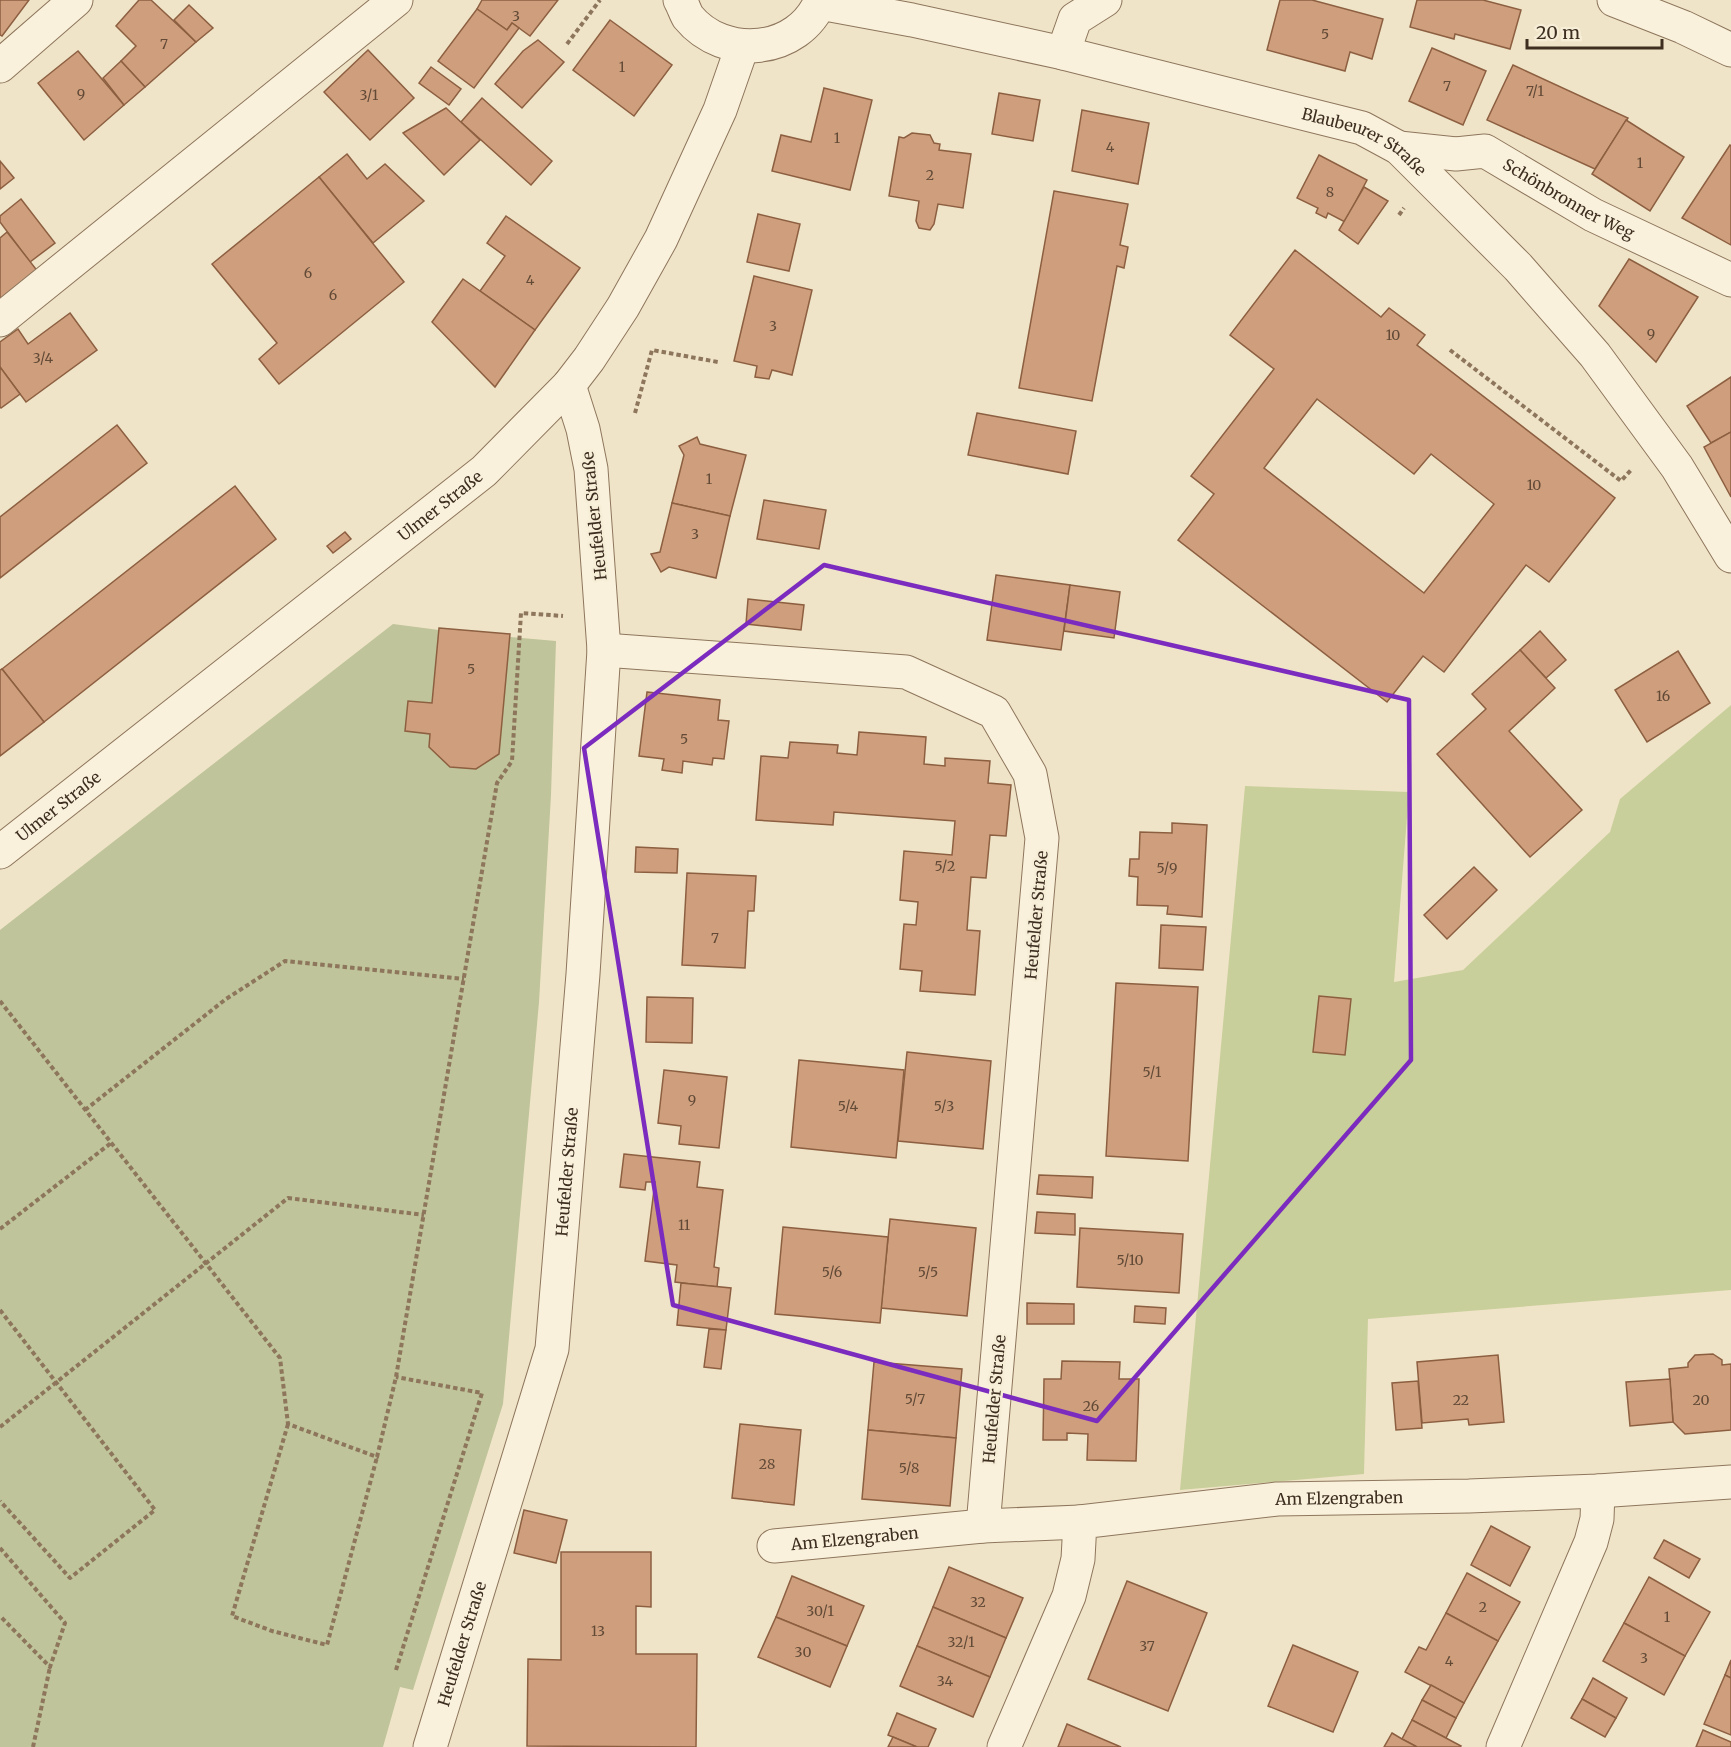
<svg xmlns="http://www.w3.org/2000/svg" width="1731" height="1747" font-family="Merriweather,serif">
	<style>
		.green { fill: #c9cf9b }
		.cemetery { fill: #bfc49a }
		.building { fill: #cf9f7d; stroke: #8d5f41; stroke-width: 1.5; fill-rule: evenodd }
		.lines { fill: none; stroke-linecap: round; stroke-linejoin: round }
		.minor-casing { stroke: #8d765c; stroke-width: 35 }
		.path { stroke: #8d765c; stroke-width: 4; stroke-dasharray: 4.5 3; stroke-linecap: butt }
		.minor { stroke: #faf1dc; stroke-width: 33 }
		.marked { fill: none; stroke: #7b2cbf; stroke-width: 4.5; stroke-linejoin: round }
		.labels { text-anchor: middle; stroke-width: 5; stroke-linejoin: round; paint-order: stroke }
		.number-label { font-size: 14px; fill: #624a37 }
		.street-label { font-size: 16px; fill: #3d2e20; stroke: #f7eed8 }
	</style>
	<rect width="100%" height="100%" fill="#f0e4c8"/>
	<!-- green -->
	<path class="green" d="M1731,705V1290L1368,1319L1364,1474L1180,1490L1245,786L1409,792L1394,982L1463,970L1610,832L1620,799Z"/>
	<!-- cemetery -->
	<path class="cemetery" d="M393,624L439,630V628L510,634V637L556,641L551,795L539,1002L503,1404L413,1690L400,1687L383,1747H0V930Z"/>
	<!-- building -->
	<g class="building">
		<path d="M0,0H29L2,36L0,35Z"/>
		<path d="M139,0H151L196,42L145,87L121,61L136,46L116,26Z"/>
		<path d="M482,0H558L530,36L512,23L507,30L477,9Z"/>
		<path d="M1280,0H1312L1383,19L1372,59L1350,52L1345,71L1267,50Z"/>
		<path d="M1417,0H1483L1521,10L1510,49L1455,34L1454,39L1410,27Z"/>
		<path d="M189,5L213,28L196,42L174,20Z"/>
		<path d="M477,9L507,30L512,23L519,28L474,88L438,61Z"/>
		<path d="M610,20L672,65L634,116L573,70Z"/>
		<path d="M538,40L564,62L522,108L495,84L523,51Z"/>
		<path d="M1432,48L1486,71L1463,125L1409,101Z"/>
		<path d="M368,50L414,98L370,140L324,92Z"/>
		<path d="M78,51L124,105L84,140L38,83Z"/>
		<path d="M121,61L145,87L124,105L103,78Z"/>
		<path d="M1513,65L1628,118L1595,169L1487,120Z"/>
		<path d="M431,67L461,89L449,105L419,83Z"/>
		<path d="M824,88L872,100L850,190L772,171L781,135L811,142Z"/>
		<path d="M999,93L1040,100L1033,141L992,134Z"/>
		<path d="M482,98L552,161L531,185L461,122Z"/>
		<path d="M446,108L480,140L444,175L403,133Z"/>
		<path d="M1082,110L1149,123L1138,184L1072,171Z"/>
		<path d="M1626,120L1684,157L1650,211L1592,174Z"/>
		<path d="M912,133L930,135L934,143L940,144L939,150L971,154L963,208L938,204L934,224L930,230L919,228L916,221L919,201L889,196L899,137L904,138Z"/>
		<path d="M1730,145L1731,146V245L1682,218Z"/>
		<path d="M347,154L367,179L385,164L424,201L373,243L319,177Z"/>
		<path d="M1319,155L1367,180L1345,222L1328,213L1326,218L1316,213L1318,208L1297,198Z"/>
		<path d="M0,161L14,178L0,189Z"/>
		<path d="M319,177L404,282L279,384L259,359L277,343L212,264Z"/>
		<path d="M1364,187L1388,201L1358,244L1339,230Z"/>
		<path d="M1054,191L1128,204L1120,245L1128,247L1124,268L1117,266L1092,401L1019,388Z"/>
		<path d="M21,199L55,243L30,262L0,222V216Z"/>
		<path d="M758,214L800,224L789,271L747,262Z"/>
		<path d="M506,216L580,268L535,330L480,291L505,256L487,243Z"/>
		<path d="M7,232L39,273L0,303V238Z"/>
		<path d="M1295,250L1381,317L1389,308L1425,335L1417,345L1615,498L1549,582L1526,565L1444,672L1423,656L1387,702L1178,540L1214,494L1191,476L1274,369L1230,335ZM1317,399L1414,474L1431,454L1494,504L1424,593L1264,468Z"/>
		<path d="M1629,259L1698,297L1656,362L1599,306Z"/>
		<path d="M754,276L812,290L792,375L772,370L769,379L755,377L757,366L734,361Z"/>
		<path d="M463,279L535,330L495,387L432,322Z"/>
		<path d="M70,313L97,350L26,402L0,367V342L18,329L28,344Z"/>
		<path d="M0,367L20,394L1,408L0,407Z"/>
		<path d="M1731,377V432L1711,443L1687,406Z"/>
		<path d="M977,413L1076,431L1068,474L968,455Z"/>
		<path d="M117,425L147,463L0,578V517Z"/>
		<path d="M1731,432V497L1704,447Z"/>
		<path d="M697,437L700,444L746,455L730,516L672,503L684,455L679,446Z"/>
		<path d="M235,486L276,539L44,722L2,669Z"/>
		<path d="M764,500L826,510L819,549L757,539Z"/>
		<path d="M672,503L730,516L716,578L669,567L661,572L651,554L660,552Z"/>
		<path d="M345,532L351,539L333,553L327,546Z"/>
		<path d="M996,575L1070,585L1061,650L987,640Z"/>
		<path d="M1070,585L1120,592L1114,638L1064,631Z"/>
		<path d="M748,599L804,605L801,630L746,624Z"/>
		<path d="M439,628L510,634L499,754L476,769L450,767L429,747L430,734L405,731L408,701L432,703Z"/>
		<path d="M1540,631L1566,660L1546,678L1520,650Z"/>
		<path d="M1520,650L1555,688L1509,731L1582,810L1530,857L1437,754L1486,709L1472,694Z"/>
		<path d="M1678,651L1710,703L1647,742L1615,690Z"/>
		<path d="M2,669L44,722L0,756V670Z"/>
		<path d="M647,692L720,700L718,720L729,721L724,759L713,758L712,765L683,761L682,773L662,770L664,759L639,756Z"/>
		<path d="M859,732L926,737L924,764L945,766V758L990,761L988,783L1011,785L1006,836L990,835L986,878L971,877L967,930L980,931L975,995L920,991L922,971L900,969L904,924L916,925L918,902L900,900L904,851L952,855L955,821L834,812L833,825L756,820L761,756L788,758L790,742L838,745L837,753L857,755Z"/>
		<path d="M1172,823L1207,825L1202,917L1167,914L1168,906L1137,905L1138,877L1129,876L1130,859H1139L1140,832L1172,833Z"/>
		<path d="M636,847L678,849L677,873L635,872Z"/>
		<path d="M1474,867L1497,890L1447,939L1424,915Z"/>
		<path d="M687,873L756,876L754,911H748L745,968L682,965Z"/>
		<path d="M1161,925L1206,927L1203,970L1159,968Z"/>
		<path d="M1116,983L1198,987L1188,1161L1106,1156Z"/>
		<path d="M1319,996L1351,999L1345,1055L1313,1052Z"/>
		<path d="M647,997L693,998L692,1043L646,1042Z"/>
		<path d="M907,1052L991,1061L983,1149L898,1141Z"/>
		<path d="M799,1060L904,1070L896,1158L791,1147Z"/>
		<path d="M664,1070L727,1077L719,1148L679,1144L681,1126L658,1123Z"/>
		<path d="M624,1154L700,1162L697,1187L723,1190L714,1267L719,1268L717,1287L675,1282L677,1265L645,1261L655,1182H646L645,1190L620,1187Z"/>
		<path d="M1039,1175L1093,1177L1092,1198L1037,1194Z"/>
		<path d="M1037,1212L1075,1214V1235L1035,1233Z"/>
		<path d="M890,1219L976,1228L967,1316L881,1308Z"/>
		<path d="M783,1227L888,1237L880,1323L775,1314Z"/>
		<path d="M1080,1228L1183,1234L1179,1293L1077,1287Z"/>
		<path d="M681,1283L731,1288L726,1330L677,1325Z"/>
		<path d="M1027,1303L1074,1304V1324H1027Z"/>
		<path d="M1135,1306L1166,1308L1165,1324L1134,1322Z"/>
		<path d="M709,1329L726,1330L721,1369L704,1367Z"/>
		<path d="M1713,1354L1722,1360V1365L1731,1364V1430L1685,1434L1673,1422L1669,1369L1688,1367V1363L1695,1355Z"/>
		<path d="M1498,1355L1504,1422L1469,1425L1468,1419L1422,1423L1417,1362Z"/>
		<path d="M1062,1361L1120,1362L1119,1379H1139L1136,1461L1087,1460L1088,1434L1067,1433V1440H1043L1044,1379H1061Z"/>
		<path d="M874,1362L962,1369L956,1438L868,1430Z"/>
		<path d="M1670,1379L1673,1422L1630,1426L1626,1382Z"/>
		<path d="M1418,1381L1422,1428L1396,1430L1392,1383Z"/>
		<path d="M740,1424L801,1430L794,1505L732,1498Z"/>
		<path d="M868,1430L956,1438L950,1506L862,1499Z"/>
		<path d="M524,1510L567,1520L556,1563L514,1553Z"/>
		<path d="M1491,1526L1530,1547L1510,1586L1471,1565Z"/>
		<path d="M1664,1540L1700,1559L1689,1578L1654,1558Z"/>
		<path d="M561,1552H651V1607L636,1606V1654H697L696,1747L527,1746L528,1659L561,1660Z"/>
		<path d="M949,1567L1023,1598L1006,1638L933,1607Z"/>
		<path d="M1467,1573L1520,1602L1498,1641L1446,1613Z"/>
		<path d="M792,1576L864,1606L847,1646L776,1617Z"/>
		<path d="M1649,1577L1710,1612L1685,1656L1624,1623Z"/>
		<path d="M1127,1581L1207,1613L1168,1711L1088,1679Z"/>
		<path d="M933,1607L1006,1638L990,1677L917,1646Z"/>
		<path d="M1446,1613L1498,1641L1464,1703L1405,1672L1419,1647L1426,1650Z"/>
		<path d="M776,1617L847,1646L830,1687L758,1657Z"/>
		<path d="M1624,1623L1685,1656L1664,1695L1603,1661Z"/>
		<path d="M1293,1645L1358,1672L1333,1732L1268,1706Z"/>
		<path d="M917,1646L990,1677L973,1717L900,1686Z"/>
		<path d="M1731,1660V1678L1725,1675Z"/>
		<path d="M1725,1675L1731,1678V1735L1704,1724Z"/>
		<path d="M1593,1678L1627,1698L1616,1718L1582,1699Z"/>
		<path d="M1431,1685L1464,1703L1456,1718L1422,1700Z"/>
		<path d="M1582,1699L1616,1718L1605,1737L1571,1718Z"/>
		<path d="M1422,1700L1456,1718L1446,1738L1412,1720Z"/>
		<path d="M897,1713L936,1729L928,1747H917L888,1735Z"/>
		<path d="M1412,1720L1461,1746L1460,1747H1417L1402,1739Z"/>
		<path d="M1067,1724L1121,1747H1058Z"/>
		<path d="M1703,1730L1731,1742V1747H1696Z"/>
		<path d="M1392,1733L1402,1739L1417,1747H1384Z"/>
		<path d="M893,1737L917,1747H888Z"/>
	</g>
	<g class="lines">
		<defs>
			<g id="minor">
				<path d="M680,0C683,5 685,12 688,17C724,61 799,54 821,0"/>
				<path d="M1614,0L1683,27L1731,50"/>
				<path id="s1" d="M820,3L912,20L1063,53L1362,128L1399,148L1518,267L1595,355L1677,467L1731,556"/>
				<path d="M1063,53L1075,19L1105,0"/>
				<path d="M0,66L76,0"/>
				<path id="s2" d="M1399,148L1456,154L1485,151L1593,215L1731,280"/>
				<path d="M0,320L396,0"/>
				<path d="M604,650L906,672L994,712L1030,774L1042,838L983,1526"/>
				<path id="s3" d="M0,852L484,471L569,385L589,359L623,307L661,239L720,110L742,47"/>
				<path id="s4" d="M774,1546L983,1526L1080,1522"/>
				<path id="s5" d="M430,1747L552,1349L583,974L604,650L591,469L583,429L569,385"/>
				<path id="s6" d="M1004,1747L1069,1596L1078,1559L1080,1522L1277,1499L1469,1496L1598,1491L1731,1482"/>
				<path d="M1503,1747L1591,1542L1597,1519L1598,1491"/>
			</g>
		</defs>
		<!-- minor casing -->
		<use href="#minor" class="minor-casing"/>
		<!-- path -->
		<g class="path">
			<path d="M567,44L600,0"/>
			<path d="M1399,215L1404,208"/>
			<path d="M1450,350L1621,481L1631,470"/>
			<path d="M635,413L652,350L718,362"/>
			<path d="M0,1001L280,1358L288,1424L377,1457L396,1377L497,783L512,761L521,613L563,616"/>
			<path d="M85,1110L226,999L285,961L464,979"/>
			<path d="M0,1229L111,1143"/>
			<path d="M0,1310L155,1510L70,1578L0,1501"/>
			<path d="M288,1424L232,1616L272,1631L327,1645L377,1457"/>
			<path d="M0,1427L288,1198L424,1215"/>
			<path d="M0,1548L65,1623L50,1667L0,1616"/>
			<path d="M396,1670L482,1393L396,1377"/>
			<path d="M33,1747L50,1667"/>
		</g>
		<!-- minor -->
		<use href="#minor" class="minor"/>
	</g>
	<!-- marked area -->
	<path class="marked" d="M824,565L1409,700L1411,1060L1097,1421L673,1305L584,748Z"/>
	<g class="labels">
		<!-- number labels -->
		<g class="number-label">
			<text x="516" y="21">3</text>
			<text x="1325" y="39">5</text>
			<text x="164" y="49">7</text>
			<text x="622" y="72">1</text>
			<text x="1447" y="91">7</text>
			<text x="1535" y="96">7/1</text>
			<text x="81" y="99">9</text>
			<text x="369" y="100">3/1</text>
			<text x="837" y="143">1</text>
			<text x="1110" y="152">4</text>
			<text x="1640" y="168">1</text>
			<text x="930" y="180">2</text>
			<text x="1330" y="197">8</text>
			<text x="308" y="278">6</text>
			<text x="530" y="285">4</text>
			<text x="333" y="300">6</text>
			<text x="773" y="331">3</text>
			<text x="1651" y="339">9</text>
			<text x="1393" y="340">10</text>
			<text x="43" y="363">3/4</text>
			<text x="709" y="484">1</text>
			<text x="1534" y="490">10</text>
			<text x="695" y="539">3</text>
			<text x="471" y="674">5</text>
			<text x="1663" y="701">16</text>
			<text x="684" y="744">5</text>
			<text x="945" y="871">5/2</text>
			<text x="1167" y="873">5/9</text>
			<text x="715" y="943">7</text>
			<text x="1152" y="1077">5/1</text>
			<text x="692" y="1105">9</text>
			<text x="848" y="1111">5/4</text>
			<text x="944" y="1111">5/3</text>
			<text x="684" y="1230">11</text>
			<text x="1130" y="1265">5/10</text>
			<text x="832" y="1277">5/6</text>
			<text x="928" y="1277">5/5</text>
			<text x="915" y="1404">5/7</text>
			<text x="1461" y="1405">22</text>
			<text x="1701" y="1405">20</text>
			<text x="1091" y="1411">26</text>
			<text x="767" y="1469">28</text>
			<text x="909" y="1473">5/8</text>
			<text x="978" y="1607">32</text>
			<text x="1483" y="1612">2</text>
			<text x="820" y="1616">30/1</text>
			<text x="1667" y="1622">1</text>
			<text x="598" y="1636">13</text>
			<text x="961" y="1647">32/1</text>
			<text x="1147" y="1651">37</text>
			<text x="803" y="1657">30</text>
			<text x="1644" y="1663">3</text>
			<text x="1449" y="1666">4</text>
			<text x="945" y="1686">34</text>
		</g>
		<!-- street labels -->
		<g class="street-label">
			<text dy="6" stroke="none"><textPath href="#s1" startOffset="564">Blaubeurer Straße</textPath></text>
			<text dy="6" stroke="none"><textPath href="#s2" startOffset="183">Schönbronner Weg</textPath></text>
			<text dy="6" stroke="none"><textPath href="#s3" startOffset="560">Ulmer Straße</textPath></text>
			<text transform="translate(594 516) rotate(-96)" y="6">Heufelder Straße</text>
			<text dy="6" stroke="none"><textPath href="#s3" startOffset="74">Ulmer Straße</textPath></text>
			<text transform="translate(1036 915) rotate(-85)" y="6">Heufelder Straße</text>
			<text dy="6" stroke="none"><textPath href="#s5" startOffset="594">Heufelder Straße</textPath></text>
			<text transform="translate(994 1399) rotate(-85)" y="6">Heufelder Straße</text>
			<text dy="6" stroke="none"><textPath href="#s6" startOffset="500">Am Elzengraben</textPath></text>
			<text dy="6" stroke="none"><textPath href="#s4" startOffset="81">Am Elzengraben</textPath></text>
			<text dy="6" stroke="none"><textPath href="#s5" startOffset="108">Heufelder Straße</textPath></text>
		</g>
	</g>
	<!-- scale -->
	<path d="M1527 39v9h135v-9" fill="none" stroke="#3d2e20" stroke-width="3"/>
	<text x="1536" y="39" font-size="18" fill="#3d2e20" stroke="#f7eed8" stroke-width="4.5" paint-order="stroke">20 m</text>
</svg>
